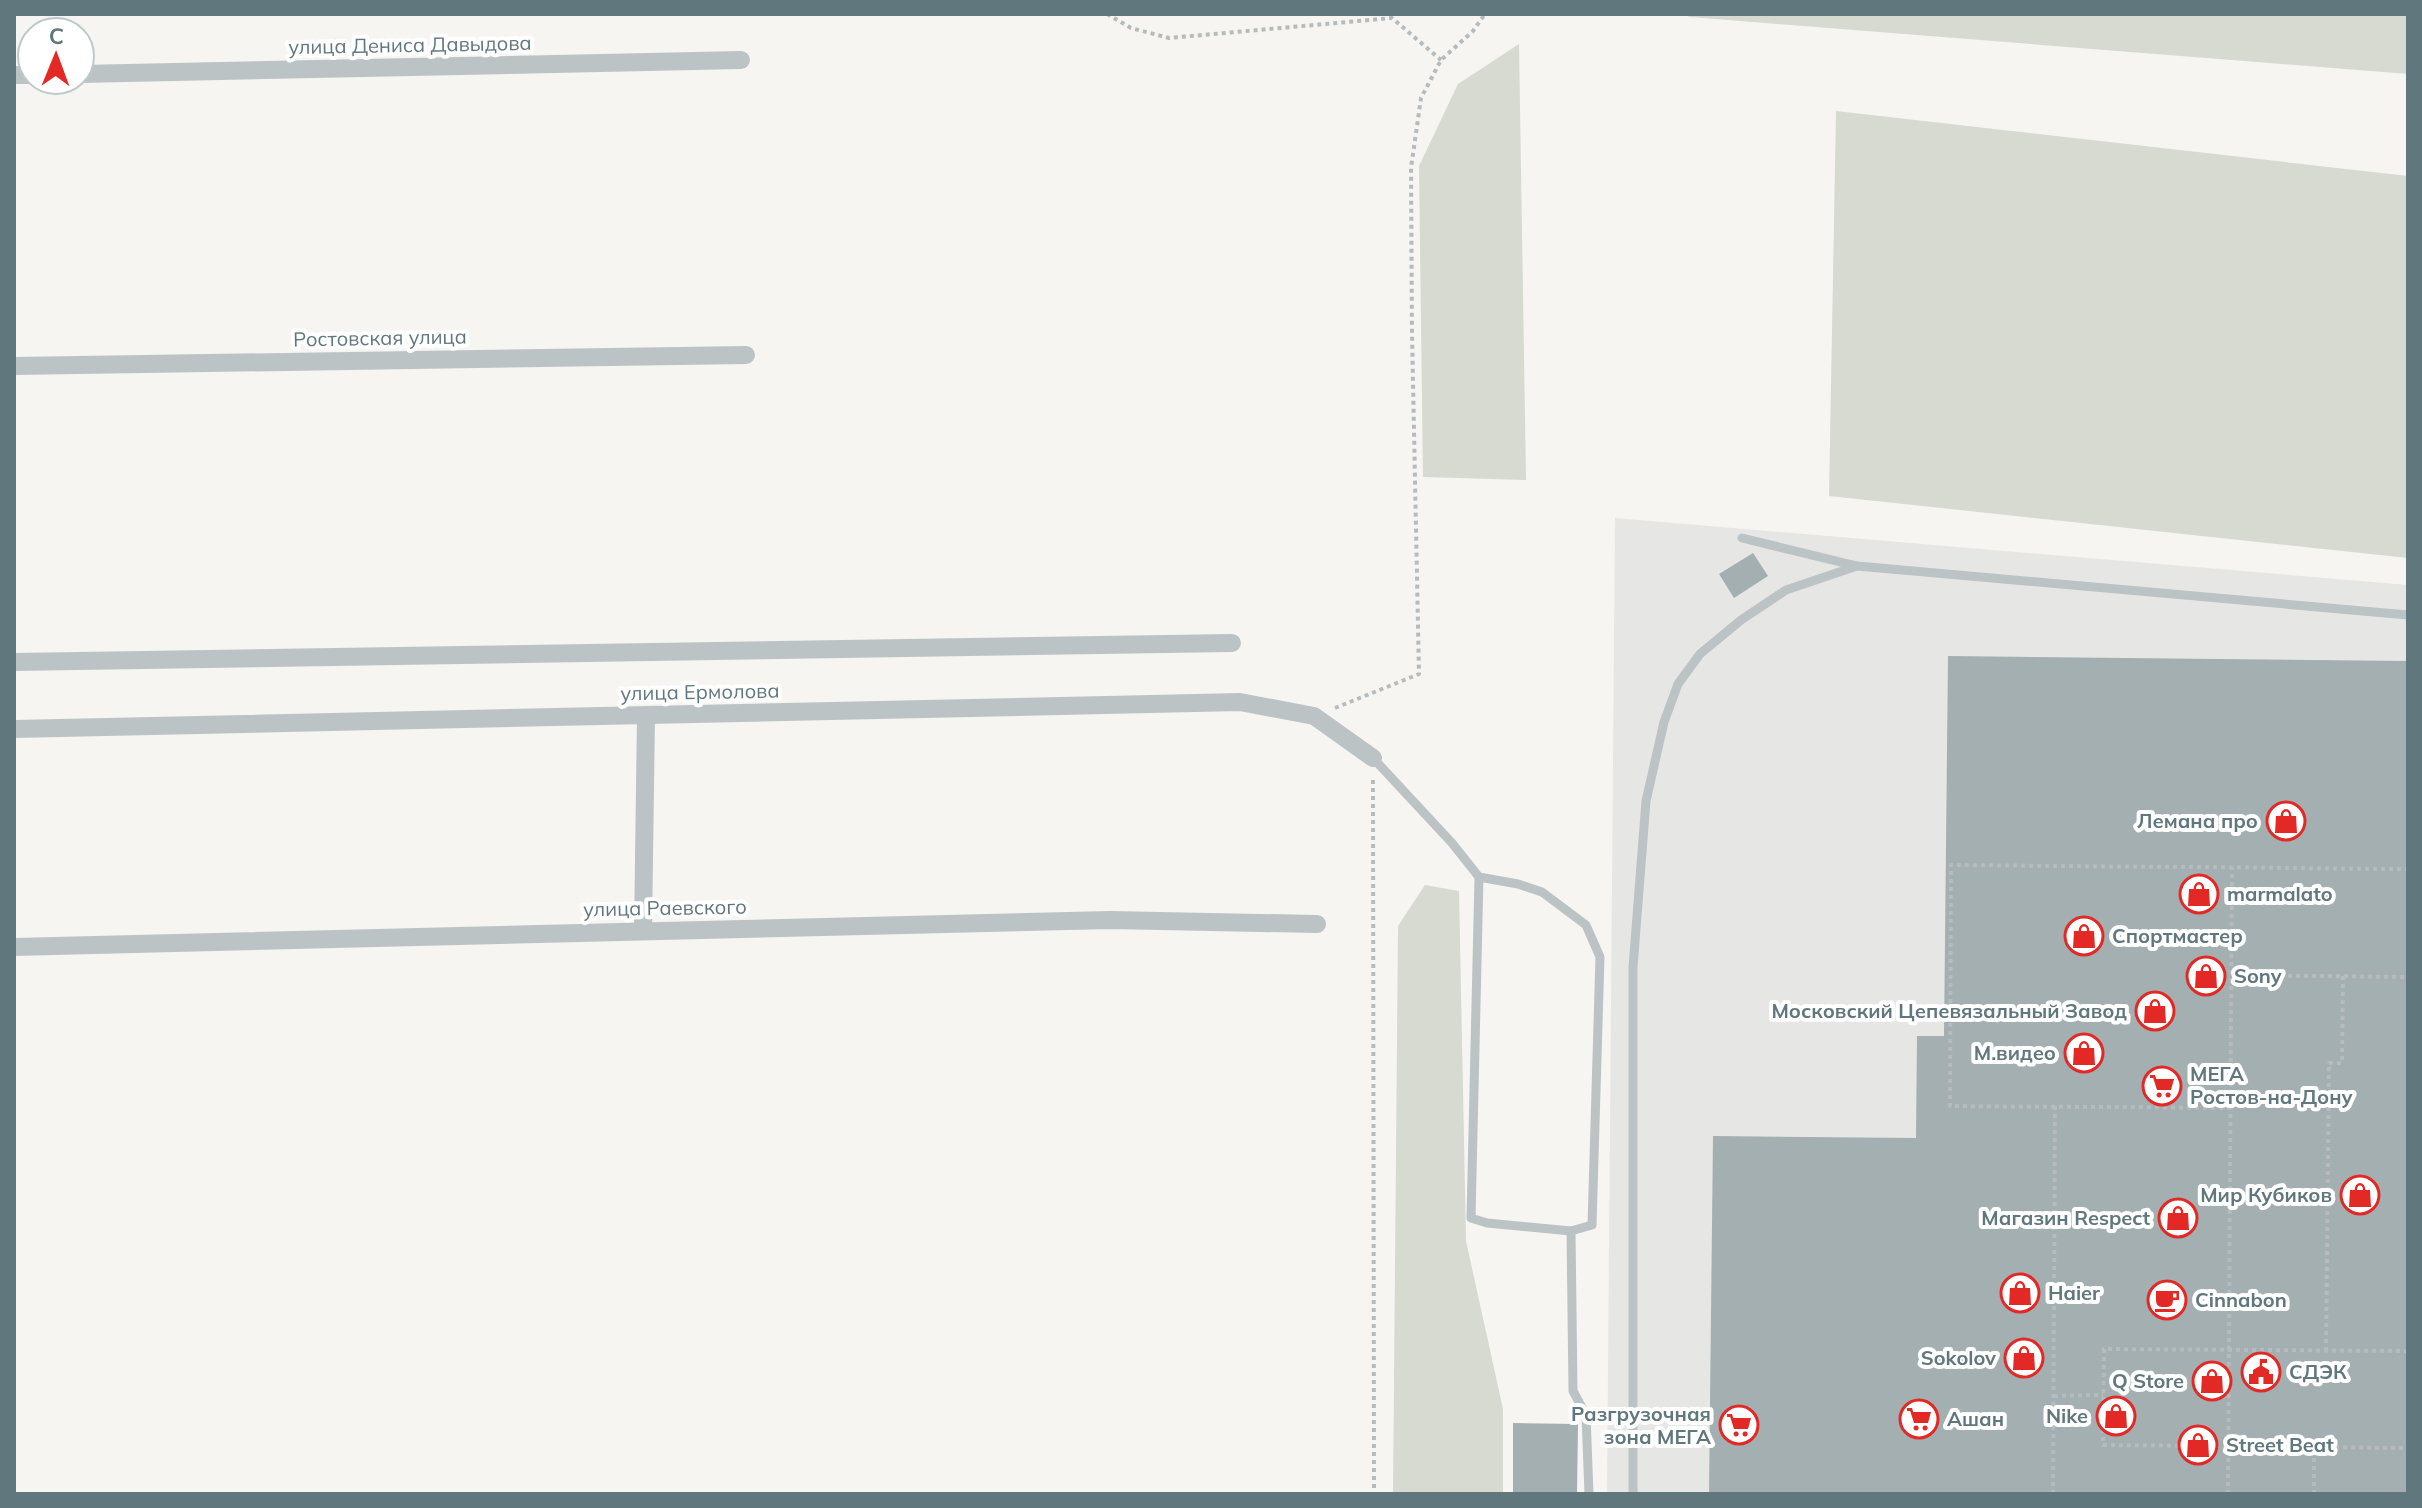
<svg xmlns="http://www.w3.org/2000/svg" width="2422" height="1508" font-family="Mulish,sans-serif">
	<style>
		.built { fill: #e6e6e5 }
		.green { fill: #d6dad1 }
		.building { fill: #a3afb1 }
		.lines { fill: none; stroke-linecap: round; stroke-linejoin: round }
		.path { stroke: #b6bbbd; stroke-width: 4; stroke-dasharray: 4 4; stroke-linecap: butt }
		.service { stroke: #bcc3c5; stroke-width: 9 }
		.minor { stroke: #bcc3c5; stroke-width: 18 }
		.labels { text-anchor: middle; stroke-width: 8; stroke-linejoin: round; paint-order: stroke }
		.street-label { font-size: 20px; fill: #60777d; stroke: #fff }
		.poi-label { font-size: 20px; font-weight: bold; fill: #60777d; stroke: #fff; text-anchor: end }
	</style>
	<rect width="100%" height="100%" fill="#f6f5f2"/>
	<!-- built -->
	<path class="built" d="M1615,518L2408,585V1494H1607Z"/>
	<!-- green -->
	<g class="green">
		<path d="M1681,14H2408V74L1690,17Z"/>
		<path d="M1519,44L1526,480L1423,477L1419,166L1458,84Z"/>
		<path d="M1836,111L2408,176V558L1829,496Z"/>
		<path d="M1425,885L1459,891L1466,1241L1503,1409V1494H1393L1398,926Z"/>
	</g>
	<!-- building -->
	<g class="building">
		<path d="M1753,553L1768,576L1734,598L1719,574Z"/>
		<path d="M1948,656L2408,661V1494H1709L1713,1136L1916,1138L1917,1036H1944Z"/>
		<path d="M1513,1423L1578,1424L1577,1494H1513Z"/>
	</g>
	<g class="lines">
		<!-- path -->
		<g class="path">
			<path d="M1107,14L1131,28L1169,38L1392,18L1441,60"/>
			<path d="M1335,708L1419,674L1412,333L1411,168L1421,98L1441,60L1473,31L1485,14"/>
			<path d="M1373,780L1374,1494"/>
			<path d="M2232,975L2408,977"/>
			<path d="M2231,1108L1950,1106L1951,865L2408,869"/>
			<path d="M2326,1351L2329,1063H2342L2343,976"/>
			<path d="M2408,1351L2104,1349L2103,1445L2408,1448"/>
			<path d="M2054,1396L2103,1395"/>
			<path d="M2053,1494L2055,1106"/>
			<path d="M2228,1494L2232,867"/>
			<path d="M2314,1494V1447"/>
		</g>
		<!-- service -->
		<g class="service">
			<path d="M1742,538L1857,566L2408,615"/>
			<path d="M1373,758L1452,843L1479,877L1518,884L1542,892L1586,925L1600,957L1592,1225L1571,1231L1573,1391L1586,1415L1589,1494"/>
			<path d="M1479,877L1471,1218L1487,1223L1571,1231"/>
			<path d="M1633,1494V967L1646,801L1664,722L1678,684L1700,654L1741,620L1786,590L1857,566"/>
		</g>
		<!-- minor -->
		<g class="minor">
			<path d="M80,74L741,60"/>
			<path d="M14,75H32"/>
			<path d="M14,366L746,355"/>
			<path d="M14,662L1232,643"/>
			<path d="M14,729L1240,702L1314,716L1373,758"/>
			<path d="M643,931L646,716"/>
			<path d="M14,947L1110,920L1317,924"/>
		</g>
	</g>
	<!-- icons -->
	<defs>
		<symbol id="shop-ring" viewBox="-11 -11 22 22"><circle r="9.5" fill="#fff" stroke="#e22925" stroke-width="1.5"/><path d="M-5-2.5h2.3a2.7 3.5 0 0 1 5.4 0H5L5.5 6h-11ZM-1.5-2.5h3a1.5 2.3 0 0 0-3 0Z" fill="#e22925"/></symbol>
		<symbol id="supermarket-ring" viewBox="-11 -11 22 22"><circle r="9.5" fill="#fff" stroke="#e22925" stroke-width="1.5"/><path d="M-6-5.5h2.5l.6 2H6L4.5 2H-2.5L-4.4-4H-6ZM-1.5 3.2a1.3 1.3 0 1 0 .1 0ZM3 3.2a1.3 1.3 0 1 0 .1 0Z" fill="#e22925"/></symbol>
		<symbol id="cafe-ring" viewBox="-11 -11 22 22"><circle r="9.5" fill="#fff" stroke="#e22925" stroke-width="1.5"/><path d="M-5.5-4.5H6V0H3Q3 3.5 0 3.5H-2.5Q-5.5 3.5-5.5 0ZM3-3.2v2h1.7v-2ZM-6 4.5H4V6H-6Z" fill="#e22925"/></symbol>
		<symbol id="civic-ring" viewBox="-11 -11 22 22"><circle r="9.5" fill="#fff" stroke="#e22925" stroke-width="1.5"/><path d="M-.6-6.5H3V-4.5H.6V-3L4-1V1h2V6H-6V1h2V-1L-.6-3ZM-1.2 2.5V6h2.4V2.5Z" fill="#e22925"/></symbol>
	</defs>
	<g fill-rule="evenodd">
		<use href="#shop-ring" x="2264" y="799" width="44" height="44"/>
		<use href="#shop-ring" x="2177" y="872" width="44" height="44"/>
		<use href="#shop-ring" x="2062" y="914" width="44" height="44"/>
		<use href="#shop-ring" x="2184" y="954" width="44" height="44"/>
		<use href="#shop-ring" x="2133" y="989" width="44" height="44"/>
		<use href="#shop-ring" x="2062" y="1031" width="44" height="44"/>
		<use href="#supermarket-ring" x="2140" y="1064" width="44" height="44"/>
		<use href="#shop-ring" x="2338" y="1173" width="44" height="44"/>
		<use href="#shop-ring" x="2156" y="1196" width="44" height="44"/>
		<use href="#shop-ring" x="1998" y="1271" width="44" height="44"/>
		<use href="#cafe-ring" x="2145" y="1278" width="44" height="44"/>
		<use href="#shop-ring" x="2002" y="1336" width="44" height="44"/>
		<use href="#civic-ring" x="2239" y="1350" width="44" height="44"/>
		<use href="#shop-ring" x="2190" y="1359" width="44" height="44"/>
		<use href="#shop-ring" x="2094" y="1394" width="44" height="44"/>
		<use href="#supermarket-ring" x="1897" y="1397" width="44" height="44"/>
		<use href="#supermarket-ring" x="1717" y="1403" width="44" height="44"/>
		<use href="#shop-ring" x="2176" y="1423" width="44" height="44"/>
	</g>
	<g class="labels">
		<!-- street labels -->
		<g class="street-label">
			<text transform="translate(410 45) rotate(-1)" y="7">улица Дениса Давыдова</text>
			<text transform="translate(380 338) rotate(-1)" y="7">Ростовская улица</text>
			<text transform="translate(700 692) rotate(-1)" y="7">улица Ермолова</text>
			<text transform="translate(665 908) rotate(-1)" y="7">улица Раевского</text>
		</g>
		<!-- poi labels -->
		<g class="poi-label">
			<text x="2258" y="828">Лемана про</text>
			<text x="2227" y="901" text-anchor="start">marmalato</text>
			<text x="2112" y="943" text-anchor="start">Спортмастер</text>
			<text x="2234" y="983" text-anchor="start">Sony</text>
			<text x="2127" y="1018">Московский Цепевязальный Завод</text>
			<text x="2056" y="1060">М.видео</text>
			<text x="2190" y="1081" text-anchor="start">МЕГА<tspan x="2190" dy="23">Ростов-на-Дону</tspan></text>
			<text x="2332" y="1202">Мир Кубиков</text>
			<text x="2150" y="1225">Магазин Respect</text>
			<text x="2048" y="1300" text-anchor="start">Haier</text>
			<text x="2195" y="1307" text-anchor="start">Cinnabon</text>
			<text x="1996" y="1365">Sokolov</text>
			<text x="2289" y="1379" text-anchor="start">СДЭК</text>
			<text x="2184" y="1388">Q Store</text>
			<text x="1711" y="1421">Разгрузочная<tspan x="1711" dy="23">зона МЕГА</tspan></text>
			<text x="2088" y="1423">Nike</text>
			<text x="1947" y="1426" text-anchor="start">Ашан</text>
			<text x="2226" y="1452" text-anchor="start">Street Beat</text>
		</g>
	</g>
	<!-- border -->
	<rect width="2422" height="1508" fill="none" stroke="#60777d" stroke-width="32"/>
	<!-- north arrow -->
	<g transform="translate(56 56) rotate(1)"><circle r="38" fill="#ffffff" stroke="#bfc9cb" stroke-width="2"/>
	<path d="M0-6L14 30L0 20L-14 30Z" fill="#e22925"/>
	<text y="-12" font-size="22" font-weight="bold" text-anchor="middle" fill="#60777d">С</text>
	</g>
</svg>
